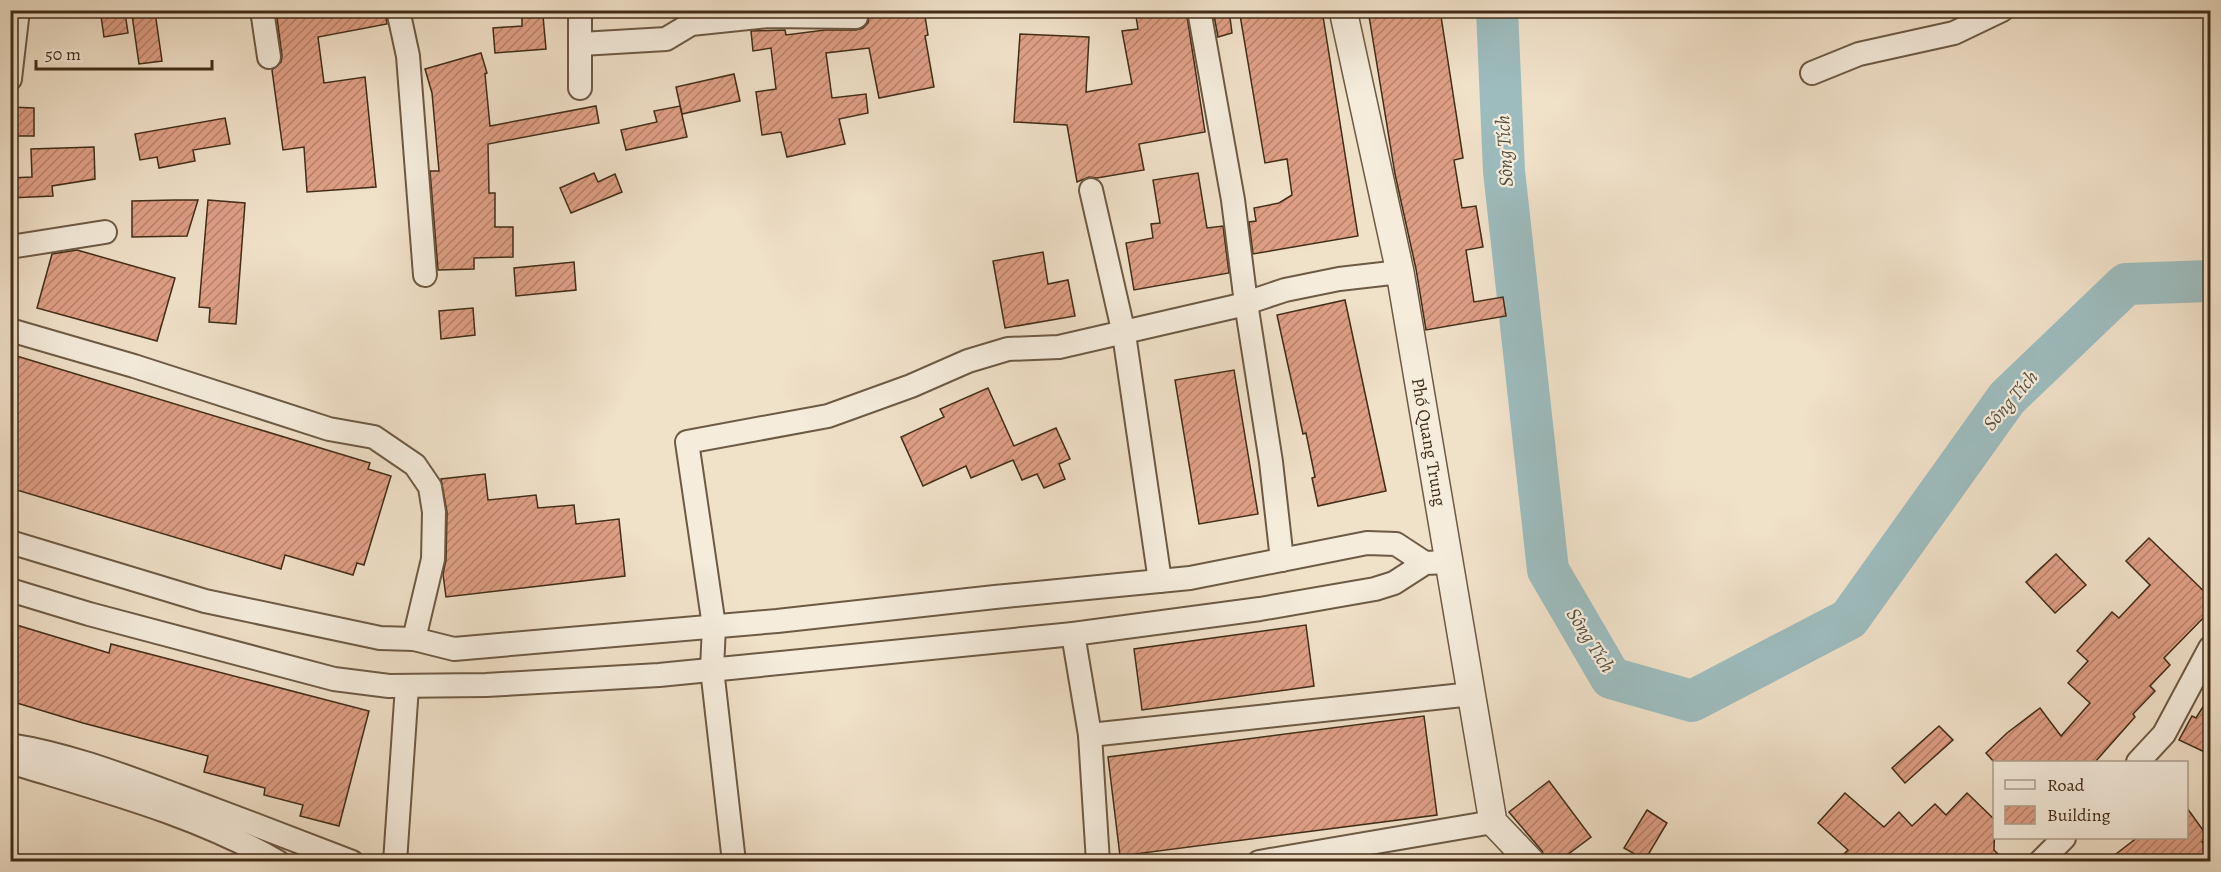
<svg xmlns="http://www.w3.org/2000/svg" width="2221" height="872" font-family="Alegreya,serif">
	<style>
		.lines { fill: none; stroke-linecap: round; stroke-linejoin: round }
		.river { stroke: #9dbcbe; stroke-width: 42 }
		.building { fill: url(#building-hatch); stroke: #412d17; stroke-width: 1.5 }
		.minor-casing { stroke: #6d5a44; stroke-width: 26 }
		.tertiary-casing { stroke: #6d5a44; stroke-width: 30 }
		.minor { stroke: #f5ecdc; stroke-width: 22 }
		.tertiary { stroke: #f5ecdc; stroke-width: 27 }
		.labels { text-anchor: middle; stroke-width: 4.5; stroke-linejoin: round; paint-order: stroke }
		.street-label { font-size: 18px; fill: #412d17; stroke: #f5ecdc }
		.water-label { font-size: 20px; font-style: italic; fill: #585141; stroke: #f5ecdc }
	</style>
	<defs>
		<pattern id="building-hatch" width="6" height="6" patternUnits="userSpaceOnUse" patternTransform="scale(1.5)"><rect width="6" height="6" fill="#df9f85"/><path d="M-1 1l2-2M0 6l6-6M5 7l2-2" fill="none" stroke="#b6826c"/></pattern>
	</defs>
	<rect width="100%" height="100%" fill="#f0e1c9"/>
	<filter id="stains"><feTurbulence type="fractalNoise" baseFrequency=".00333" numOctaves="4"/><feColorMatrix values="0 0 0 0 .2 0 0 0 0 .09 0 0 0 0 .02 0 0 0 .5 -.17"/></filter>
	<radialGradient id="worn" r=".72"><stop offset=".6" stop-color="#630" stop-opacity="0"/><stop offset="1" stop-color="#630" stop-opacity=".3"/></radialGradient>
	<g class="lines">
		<!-- river -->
		<path class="river" d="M1497,10L1504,171L1548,570L1611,678L1692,701L1849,619L2007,398L2126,284L2210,281"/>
	</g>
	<!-- building -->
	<g class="building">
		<path d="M276,10H385L387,24L318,37L324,83L365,77L376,187L307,192L304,147L283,150L272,70L281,62L282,56Z"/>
		<path d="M868,10H924L928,35L925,36L934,87L879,98L869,48L826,53L832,98L866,94L868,113L839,119L845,144L787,157L781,132L762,135L756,92L776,89L771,48L753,51L751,31L785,30L786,35L825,30H856L863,28L868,23L869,17Z"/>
		<path d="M1135,10H1186L1205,132L1139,144L1144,170L1097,178L1089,177L1077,182L1067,125L1014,122L1020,34L1089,37L1086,92L1132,84L1122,31L1138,29Z"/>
		<path d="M1213,10H1229L1232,33L1218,37Z"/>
		<path d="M1258,10H1322L1358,236L1253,254L1249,222L1256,221L1254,208L1279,203L1292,195L1287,159L1265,163L1240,15Z"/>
		<path d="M1368,10H1440L1463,158L1454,160L1462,208L1476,206L1483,247L1466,250L1474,302L1503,297L1506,316L1426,330L1416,269L1395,174Z"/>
		<path d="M155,12L162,61L139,64L132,15Z"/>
		<path d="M125,13L128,33L104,37L101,16Z"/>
		<path d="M543,16L546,49L495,53L493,28L522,26V17Z"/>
		<path d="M481,53L487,73L485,74L490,126L596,106L599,123L488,144L489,193H495V227H513V257L474,258V269L438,270L430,171H439L432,93L425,69Z"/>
		<path d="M734,74L740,101L682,114L676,87Z"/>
		<path d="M680,106L687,137L626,150L621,130L657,122L654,111Z"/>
		<path d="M10,107L34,108V136H10Z"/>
		<path d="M225,118L230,144L193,150L195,161L159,168L157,157L140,160L135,134Z"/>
		<path d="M94,147L95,179L52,186L53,196L10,198V178L32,177L31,149Z"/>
		<path d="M594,173L598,182L615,174L622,192L571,213L560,188Z"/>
		<path d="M1198,173L1207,228L1223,226L1229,273L1134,290L1126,243L1153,238L1151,224L1160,223L1153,180Z"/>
		<path d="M174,200H198L187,236L132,237V201Z"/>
		<path d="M208,200L245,203L236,324L209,322L210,308L199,307Z"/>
		<path d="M77,250L175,278L157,341L37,308L52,254Z"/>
		<path d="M1043,252L1048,284L1068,280L1075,316L1005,328L993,261Z"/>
		<path d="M574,262L576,290L516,296L514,268Z"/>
		<path d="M1345,300L1386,491L1318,506L1312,478L1315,477L1306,433L1303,434L1277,315Z"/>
		<path d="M473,308L475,335L441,339L439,311Z"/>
		<path d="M10,354L370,463L368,469L391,476L364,565L357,563L353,575L285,555L281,569L10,488Z"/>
		<path d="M1234,370L1258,514L1199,524L1175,380Z"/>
		<path d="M988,388L1014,446L1056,428L1070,459L1059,464L1065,479L1044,488L1037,474L1022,480L1013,460L971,478L966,466L923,486L901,437L944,417L940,409Z"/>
		<path d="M485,474L488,500L536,495L538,508L574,505L576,524L619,519L625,576L446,597L443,574L446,560L447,512L441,479Z"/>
		<path d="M2149,538L2211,598V610L2164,658L2170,665L2150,686L2155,691L2133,714L2135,717L2095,762H1994L1986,753L2007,733L2040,708L2061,736L2090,703L2068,683L2088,661L2077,651L2112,612L2119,618L2150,585L2126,561Z"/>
		<path d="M2056,554L2086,585L2055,613L2026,582Z"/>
		<path d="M10,623L109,653L111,644L369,711L339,826L300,816L303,805L264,795L265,788L204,772L208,756L83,723L10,701Z"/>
		<path d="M1306,625L1314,686L1142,710L1134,649Z"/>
		<path d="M2211,694V755L2179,740L2192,716L2196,718Z"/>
		<path d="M1424,716L1437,815L1120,856L1108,757Z"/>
		<path d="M1939,726L1953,740L1905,783L1892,768Z"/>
		<path d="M1549,781L1591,837L1559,861H1546L1542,851L1509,812Z"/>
		<path d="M1845,793L1884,827L1899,812L1912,826L1935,804L1946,815L1967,793L1995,820L1994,850L2005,861H1837L1848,850L1818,823Z"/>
		<path d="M2187,808L2208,837L2202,842L2211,857V861H2107L2138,837H2187Z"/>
		<path d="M1647,810L1667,823L1645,860L1624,848Z"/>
	</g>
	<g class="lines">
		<defs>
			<g id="minor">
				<path d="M262,10L269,57"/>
				<path d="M398,10L408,56L425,275"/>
				<path d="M1199,10L1233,200L1246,303L1271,462L1282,560"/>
				<path d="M581,44L666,39L691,24L769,16L856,17"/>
				<path d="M1812,73L1859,54L1954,33L2002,10"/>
				<path d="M10,79L18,10"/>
				<path d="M580,88V10"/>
				<path d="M1091,190L1124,334L1160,581"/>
				<path d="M10,247L105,232"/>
				<path d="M10,330L134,366L329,429L374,437L415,465L430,487L434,512L433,559L414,639"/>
				<path d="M10,542L205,601L380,638L414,639L454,649L777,621L995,597L1190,578L1367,543L1396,544L1425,563"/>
				<path d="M10,590L89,614L334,679L389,686L486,685L659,675L1073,634L1260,609L1375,589L1394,583L1425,563L1449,562"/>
				<path d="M1073,634L1090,735L1098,862"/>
				<path d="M1090,735L1472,694"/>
				<path d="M10,745C68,754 122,775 176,795C235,817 293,839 352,862"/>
				<path d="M10,762C101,790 195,814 278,862"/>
				<path d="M2138,762L2164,734L2210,648"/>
				<path d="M395,862L407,686"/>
				<path d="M734,862L712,669L714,626L687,442L828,416L911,386L968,361L1008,349L1059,347L1237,306L1285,290L1339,279L1400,272"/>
				<path d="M1259,862L1493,822"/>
				<path d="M2040,862L2064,838"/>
			</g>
			<path id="tertiary" d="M1343,10L1400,272L1493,822L1531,862"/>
		</defs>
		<!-- minor casing -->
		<use href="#minor" class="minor-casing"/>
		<!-- tertiary casing -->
		<use href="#tertiary" class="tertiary-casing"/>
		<!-- minor -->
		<use href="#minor" class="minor"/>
		<!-- tertiary -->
		<use href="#tertiary" class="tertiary"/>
	</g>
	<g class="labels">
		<!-- street labels -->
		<g class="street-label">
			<text transform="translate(1429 442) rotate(80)" y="6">Phố Quang Trung</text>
		</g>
		<!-- water labels -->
		<g class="water-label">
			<text transform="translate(1504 151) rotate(-93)" y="7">Sông Tích</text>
			<text transform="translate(2010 400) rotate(-49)" y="7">Sông Tích</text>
			<text transform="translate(1591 640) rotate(58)" y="7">Sông Tích</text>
		</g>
	</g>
	<!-- margin -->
	<rect width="2221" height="872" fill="none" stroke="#f0e1c9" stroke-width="36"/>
	<rect x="12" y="12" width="2197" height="848" fill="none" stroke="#412d17" stroke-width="3"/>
	<rect x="18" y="18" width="2185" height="836" fill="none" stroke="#412d17" stroke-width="1.5"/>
	<!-- legend -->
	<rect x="1993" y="761" width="195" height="78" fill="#f5ecdc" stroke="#ada08d" stroke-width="1.5"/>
	<rect x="2005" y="780" width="30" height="9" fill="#f5ecdc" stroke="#ada08d" stroke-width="1.5"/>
	<text x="2047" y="791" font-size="18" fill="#412d17">Road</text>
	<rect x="2005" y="806" width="30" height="18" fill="url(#building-hatch)" stroke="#ada08d" stroke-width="1.5"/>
	<text x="2047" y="821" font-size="18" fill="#412d17">Building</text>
	<!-- scale -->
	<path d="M36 60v9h176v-9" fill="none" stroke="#412d17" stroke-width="3"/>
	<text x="45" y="60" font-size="18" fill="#412d17" stroke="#f5ecdc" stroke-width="4.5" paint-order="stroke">50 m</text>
	<rect width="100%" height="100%" filter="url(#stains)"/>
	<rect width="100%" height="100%" fill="url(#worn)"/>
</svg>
